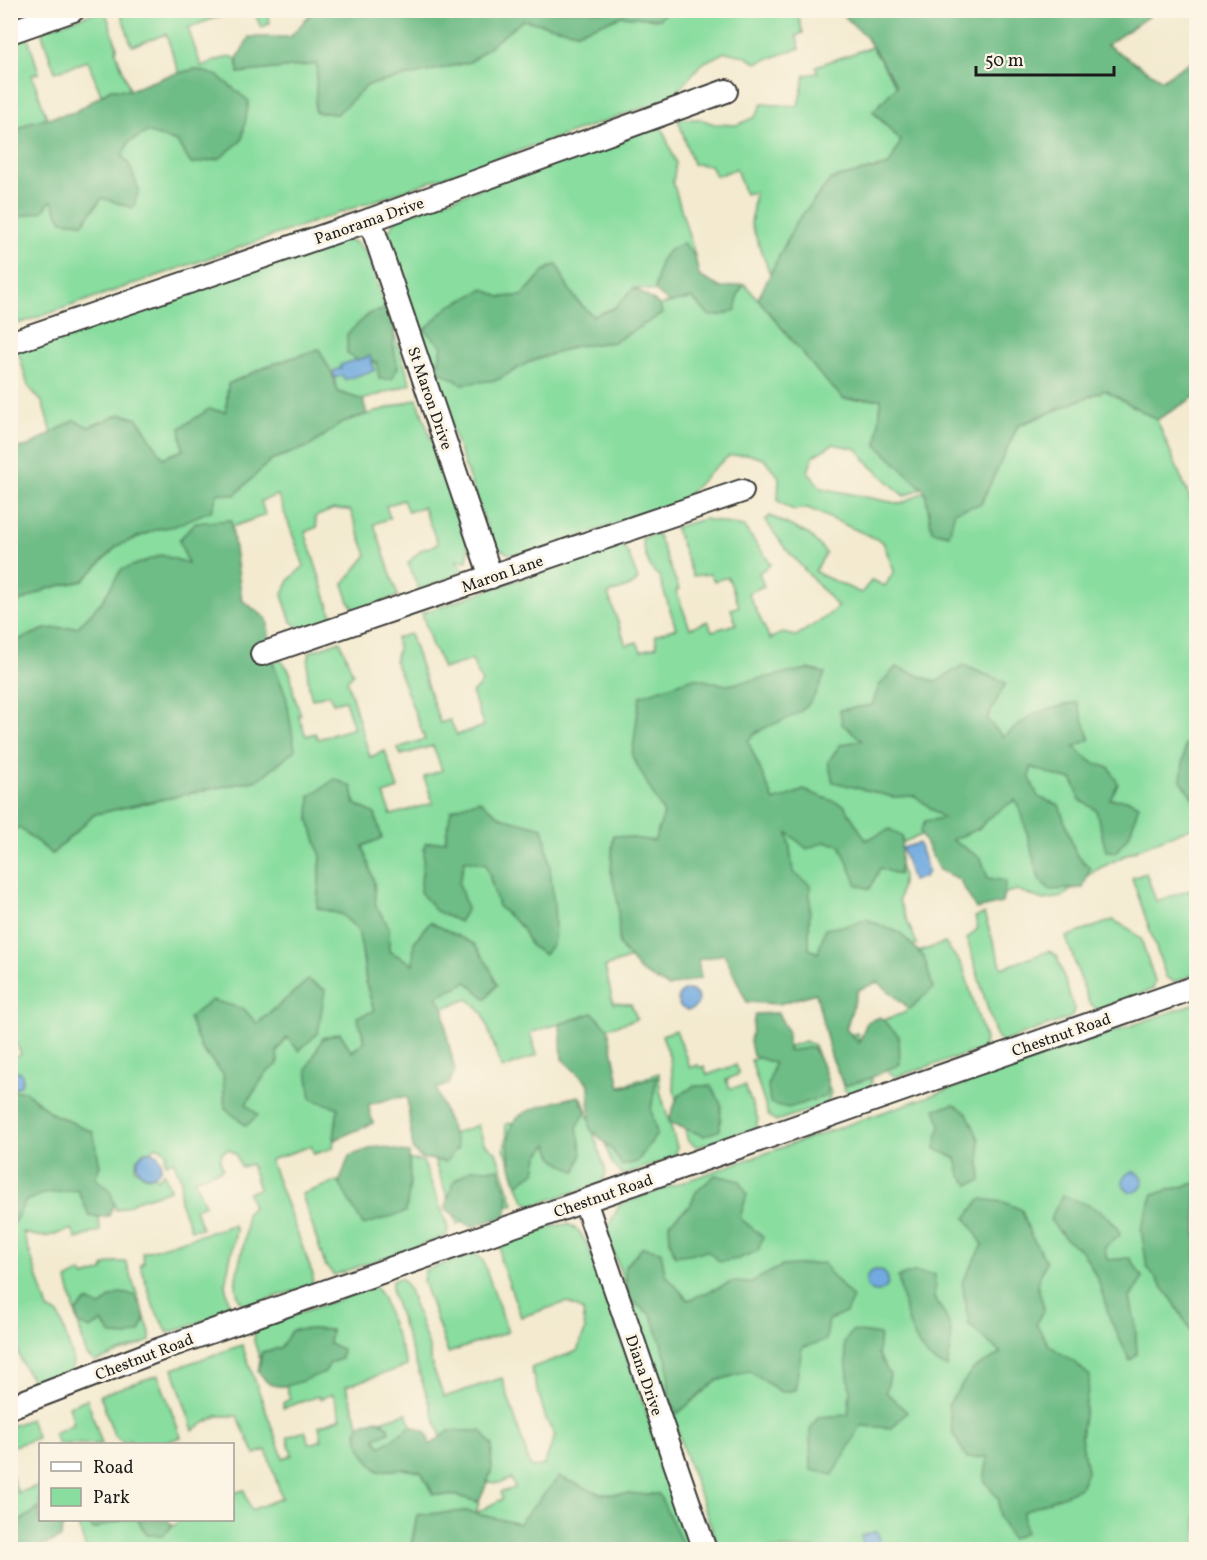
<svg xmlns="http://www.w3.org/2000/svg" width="1207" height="1560" font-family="Vollkorn,serif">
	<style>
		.green { fill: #88dd9f; stroke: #527c5e; stroke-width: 1.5; fill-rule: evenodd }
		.forest { fill: #6ebc86; stroke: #456c51; stroke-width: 1.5 }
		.water { fill: #71aae0; stroke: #46637e; stroke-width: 1.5 }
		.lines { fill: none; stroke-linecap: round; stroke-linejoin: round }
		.minor-casing { stroke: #3c3b37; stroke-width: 26 }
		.minor { stroke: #fff; stroke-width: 22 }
		.labels { text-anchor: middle; stroke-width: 6; stroke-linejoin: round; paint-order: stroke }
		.street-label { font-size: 16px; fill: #1c1c1c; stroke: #fcf5e5 }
	</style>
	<rect width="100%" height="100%" fill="#fcf5e5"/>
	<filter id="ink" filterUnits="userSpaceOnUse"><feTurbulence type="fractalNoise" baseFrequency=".0167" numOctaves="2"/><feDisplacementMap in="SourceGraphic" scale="12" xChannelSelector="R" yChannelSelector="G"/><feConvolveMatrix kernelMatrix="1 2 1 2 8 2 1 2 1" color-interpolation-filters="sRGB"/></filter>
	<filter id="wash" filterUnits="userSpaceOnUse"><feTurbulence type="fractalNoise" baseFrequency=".008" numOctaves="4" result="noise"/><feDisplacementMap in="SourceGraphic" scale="24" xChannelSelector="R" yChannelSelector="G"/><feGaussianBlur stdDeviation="1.35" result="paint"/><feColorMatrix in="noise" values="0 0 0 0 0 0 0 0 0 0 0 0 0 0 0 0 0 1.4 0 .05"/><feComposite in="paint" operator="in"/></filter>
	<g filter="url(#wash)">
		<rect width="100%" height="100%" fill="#f3eacf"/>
		<!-- green -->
		<g class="green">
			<path d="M100,11L106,13L117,47L116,52L130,90L111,89L101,95L88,61L55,72L42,34L44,29Z"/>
			<path d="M120,11H233L188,28L201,66L230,56L237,59L238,73L318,64L315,112L336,114L368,85L470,62L523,20L577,32L622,16L659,19L668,11H814L798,16L803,33L796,36L800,48L756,63L745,56L725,52L701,64L678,91L660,102L18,324L11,304L10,219L43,211L51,199L62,221L83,223L102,198L129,142L147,132L177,142L195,69L179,73L166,34L132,46Z"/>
			<path d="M254,11H266L270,23L261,28Z"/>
			<path d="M25,36L28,38L39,73L32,75L47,118L31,122L18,129L11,107L10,39Z"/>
			<path d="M872,47L897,87L873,112L901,141L889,165L831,179L795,224L770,274L751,224L755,192L745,194L736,169L716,176L710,165L693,164L678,119H700L714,124L737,125L755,117L762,104L798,106L805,75L818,73L816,66Z"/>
			<path d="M661,125L676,163L673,182L695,256L683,244L660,262L655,291L634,288L614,308L594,316C572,298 568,289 557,264L544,271L522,296L500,297L425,330L442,346L497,380L529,362L576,346L614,342L662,314L660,305L692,298L710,315L738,294L744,284C780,320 807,363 844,399H882L877,445L922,488L904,496L871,466L857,449L833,444L813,456L808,472L821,488L901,504L925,491L980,504L1018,426L1105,390L1157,420L1196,513V830L1190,828L1138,849L1096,870L1062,897L1043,900L1017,890L984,899L927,833L895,845L903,876L899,901L917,944L817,979L672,810L648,952L605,967L613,1003L631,1004L637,1019L608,1028L593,1013L530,1033L537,1055L502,1069L483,1014L469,999L388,1027L362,951L366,983L374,1012L365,1041L351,1052L338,1108L333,1148L314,1154L311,1146L270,1160L313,1275L312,1285L245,1307C226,1288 242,1260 245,1238C246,1230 246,1222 246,1214L253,1207L248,1193L259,1189L251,1164L241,1167L236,1155L229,1149L222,1152L220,1160L223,1169L194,1179L205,1205L195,1209L202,1228L191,1230L180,1201L181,1180L174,1161L166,1163L165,1158L167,1154L162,1149L156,1146L151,1152H143L137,1159L135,1168C141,1174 146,1179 155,1176L158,1179L164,1172L170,1190L133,1202V1204L116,1210L110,1191L95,1178L93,1132L51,1113L25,1091H11V1058L21,1054L10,1029V829L20,828L52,854L95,814L205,790L258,780L286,696L273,663L280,660C295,673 290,679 294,695C296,702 298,708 301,714L298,715L306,736L315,733L318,739L354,728L345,700L333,703L329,694L312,699C307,682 306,669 310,652L340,641L353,674L347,681L370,757L385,751L398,789L384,794L391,815L433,803L424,777L442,770L433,746L401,755L398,748L425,739L395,661L398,648L396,638L410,634L440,723L450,720L457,735L484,726L472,693L482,683L472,660L443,669L437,653L433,649L422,613L622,544L628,553L638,579L633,585L608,594L626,645L637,642L641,651L657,646L655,635L676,628L659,576C648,570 644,551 642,538L657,533L679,589L676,591L690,628L708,621L712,631L736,624L731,609L739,606L728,577L714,581L710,574L693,576L675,527L705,519L744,527L771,564L759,573L764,586L748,593L770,639L782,633L796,636L823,619L838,607L785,548L765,520L770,516L810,535L826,553L815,571L821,575L861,593L872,580L885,586L894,571L883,542L808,508L793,510L778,501L779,477L764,459L747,454L729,456L712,470L681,502L532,553L509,554L493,545L387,246L388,232L397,218ZM321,857L341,914L317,907ZM273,1009L287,1037L277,1052L278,1064L266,1073L246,1104L225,1108L223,1074L201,1048L190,1018L257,1024Z"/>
			<path d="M345,238L356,243L367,253L411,384L363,400L338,392L333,376L319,349L268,366L228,384L226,412L183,450L162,458L138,419L121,414L89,427L52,433L42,402L28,386L17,347Z"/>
			<path d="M417,399L469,547L467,561L456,560L463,569L454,577L419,590L408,563L421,550L438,544L423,507L408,512L403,500L386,506L390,518L374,524L398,596L356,612L349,602L343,584L367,555L350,510L334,509L315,517L317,527L305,532L333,619L300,629L291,621L282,595L290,579L304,566L278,495L261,501L265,515L232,527L230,520L189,563L121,570L103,600L78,627L45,629L11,643V601L15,604L49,588L83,581L117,546L157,529L175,526L218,493L235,495L270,460L310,446L343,422Z"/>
			<path d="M1146,873L1156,901L1196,888V974L1174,982L1166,977L1132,878Z"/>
			<path d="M984,914L1002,968L1049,951L1057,956L1074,1009L1072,1017L1002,1042L996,1036L967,939L978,928L975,917Z"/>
			<path d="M1113,920L1131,930L1141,939L1155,981L1153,989L1098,1010L1089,1003L1066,937Z"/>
			<path d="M945,943L963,967L985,1039L983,1049L896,1077L882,1067L871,1024L904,1013L923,990L912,954Z"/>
			<path d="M1196,1003V1549H719L606,1231L620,1204Z"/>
			<path d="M676,1030L690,1068L698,1065L700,1068L704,1066L707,1075L736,1065L739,1074L726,1080L730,1088L745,1086L758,1119L756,1128L697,1147L688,1141L675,1096L670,1059L662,1035Z"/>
			<path d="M857,1033L872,1079L871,1088L851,1095L844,1089L829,1041Z"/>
			<path d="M805,1041L814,1045L831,1093L827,1104L776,1121L768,1115L751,1060Z"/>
			<path d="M659,1073L660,1091L677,1147L675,1157L623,1175L612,1163L589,1097Z"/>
			<path d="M582,1098L606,1172L602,1183L532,1206L524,1201L504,1148L507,1137L505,1125Z"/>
			<path d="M478,1125L484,1143L496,1152L514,1204L457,1224L428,1143Z"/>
			<path d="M400,1159L423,1161L448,1227L447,1236L334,1275L325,1265L302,1194Z"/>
			<path d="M78,1190L89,1214L99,1217L100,1231L76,1239L72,1229C52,1236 43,1240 23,1232L48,1309L59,1315L73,1358L72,1371L36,1385C20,1367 7,1328 12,1304L10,1302V1201H26L43,1194Z"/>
			<path d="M568,1224L579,1231L588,1245L694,1549H663L518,1524L466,1511L417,1515L410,1550L86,1549L77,1522L62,1527L60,1520H84L93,1528L123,1520H138L147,1535H163L180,1520H232L233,1493L244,1490L251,1510L282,1498L266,1450L255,1454L237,1416H217L193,1430L173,1369L242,1345L283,1458L292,1455L287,1437L305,1431L310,1444L322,1440L319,1426L341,1418L333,1394L320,1399L319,1396L283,1408V1403L290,1399L286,1385L291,1384L329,1344L331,1331L280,1348L262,1352L260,1360L254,1341L255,1328L375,1287L382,1296L407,1366L346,1386L359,1425L356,1432L378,1471L404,1469L421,1472L433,1494L457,1496L479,1502L476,1513L502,1499L501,1492L515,1488L511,1479L499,1483L487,1482L491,1472L449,1431L441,1437L392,1293V1281L401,1278L408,1287L430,1350V1360L444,1397L502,1378L531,1468L544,1465L555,1436L546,1419L531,1368L577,1351L585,1331L583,1311L567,1302L521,1317L500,1259L501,1245L552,1226Z"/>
			<path d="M233,1225L236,1230L225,1284L229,1304L225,1314L168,1333L154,1308L140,1264L144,1262L142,1253Z"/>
			<path d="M475,1253L483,1261L508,1332L448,1353L423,1281L425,1270Z"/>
			<path d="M114,1262H126L150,1332V1341L95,1362L86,1354L67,1280L81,1272L84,1277L103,1271L104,1266Z"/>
			<path d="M158,1375L181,1437L160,1444H131L130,1440L122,1442L114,1435L100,1395Z"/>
			<path d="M87,1399L102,1444H58L54,1433L74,1424L69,1406Z"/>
			<path d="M407,1413L411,1426L381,1447L374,1438L389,1432L388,1426L381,1421Z"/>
			<path d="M30,1419L37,1438L11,1447V1426Z"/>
			<path d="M10,1471L18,1493L40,1485V1508L14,1525L11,1524Z"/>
		</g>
		<!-- forest -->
		<g class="forest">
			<path d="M313,11V10L668,11L659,19L622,16L577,32L523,20L470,62L368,85L337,114L315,112L317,64L238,73L237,59L249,37H290Z"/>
			<path d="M839,11H1156L1107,45L1162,80L1196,58V396L1157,420L1105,390L1018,425L981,504L955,511L949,535L932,531L925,491L877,445L881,399H844L821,376L758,299L795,224L831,179L889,165L901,141L873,111L897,86L866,37Z"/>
			<path d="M195,69L218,76L249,101L242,140L219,159L191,164L177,142L147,132L129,142L122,156L129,164L139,190L133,208L102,198L83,223L62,221L51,200L43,211L11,219V143H14L18,129L31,122L75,112L111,89L130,90L167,76Z"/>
			<path d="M683,243L695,256L699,276L721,288L744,284L738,294L736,310L722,315L710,316L692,298L670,303L655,291C659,265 656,255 683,243Z"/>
			<path d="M557,264C568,289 572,298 593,316L614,308L634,288L660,305L662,314L614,342L575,346L529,362L497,380L462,384L437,370L442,346L424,330L448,307L484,289L500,297L522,296L544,271Z"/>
			<path d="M388,309L395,329L393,345L398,367L392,379H379L377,362L362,363L347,353V334L370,313Z"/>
			<path d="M319,349L333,376L338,392L363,400L367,414L343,422L310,446L271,460L235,495L218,493L212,510L175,526L157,529L117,546L83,581L49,588L15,604L11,601V449L29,446L74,420L89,427L121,414L138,419L163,458L183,450L180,428L209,409L226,412L228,384L268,366Z"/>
			<path d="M231,520L242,600L267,619L273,663L286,696L295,750L258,780L205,790L95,814L52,854L20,828L11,829V643L45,629L78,627L103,600L121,570L161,555L188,563L179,540L195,523Z"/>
			<path d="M963,665L1006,683L987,719L1003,737L1035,713L1077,702L1090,739L1074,747L1092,762L1110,768L1118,784L1110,799L1128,800L1139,805L1130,834L1116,852L1106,851L1096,810L1080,800L1073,780L1059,777L1031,767L1030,778L1038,797L1059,805L1076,854L1090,868L1083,888L1050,890L1039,879L1022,814L1015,800L994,814L978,829L952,840L981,858L988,878L1006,881L1002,903L976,909L959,879L939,870L920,832L925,821L943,818L915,796L893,797L833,782L828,762L840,745L862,740L842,724L840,710L872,705L879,686L896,667L936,682Z"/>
			<path d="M808,669L825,673C820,687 811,705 798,713C782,724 760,725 748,741L774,801L804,790L844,805L866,840L890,829L902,837L899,875L880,868L870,889L857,885L840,845L824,842L807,849L788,833L793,872L810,885L809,949L818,953L825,929L850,925L866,919L900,933L924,957L933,988L910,1009L878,982L858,990L846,1029L859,1043L867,1022L880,1017L899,1036L900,1064L868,1079L844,1086L831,1056L816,993L779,1004L747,1002L724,954L698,960L701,978L668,987L640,971L619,945L618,903L611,872L613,835L654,841L664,814L632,756L640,696L694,678L727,685Z"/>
			<path d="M1196,736V803L1181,780L1185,745Z"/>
			<path d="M335,779L352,787L355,804L375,814L382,838L363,846L374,882L376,906L389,927V951L413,964L414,942L430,922L474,944L489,966L497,985L486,999L467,982L437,996L444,1010L447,1036L455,1071L449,1084L436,1089L458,1147L446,1162L421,1158L413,1150L407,1097L393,1098L368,1105L373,1123L334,1140L338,1108L311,1099L307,1069L323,1038L340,1033L352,1052L365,1041L357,1017L374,1011L366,983L364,960L358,930L341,914L317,908L321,857L309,820L310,796Z"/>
			<path d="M479,800L501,817L543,828C548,848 559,925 553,943C551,947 547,951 545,955L531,946L521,927L498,906L486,864L465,860L459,883L467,909L459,922L436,911L420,892L425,843L445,841L451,810Z"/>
			<path d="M308,980L325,990L318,1033L299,1051L287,1037L277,1052L278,1064L266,1073L246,1104L258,1115L246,1126L225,1108L223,1074L201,1048L189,1018L212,1000L244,1009L257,1024Z"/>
			<path d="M593,1013L608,1028L620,1088L657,1077L651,1109L657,1134L637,1162L622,1166L611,1148L590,1129L589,1084L562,1059L560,1024Z"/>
			<path d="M778,1013L788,1033V1051L812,1047C823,1063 830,1077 827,1096L788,1108L770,1103L768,1086L774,1063L753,1056L750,1041L755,1014Z"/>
			<path d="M694,1086H711L721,1104L720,1130L704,1136L668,1122L678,1096Z"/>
			<path d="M10,1091H25L51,1113L93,1132L100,1166L95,1178L110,1191L114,1203L109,1216L99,1217L89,1215L78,1190L43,1194L26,1201L12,1226L11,1225Z"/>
			<path d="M579,1096L586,1112L577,1127L582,1153L576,1172L555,1160L548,1144L538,1156L535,1172L517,1185C510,1166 502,1134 517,1118C527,1108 564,1099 579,1096Z"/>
			<path d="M954,1104L967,1113L979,1139L981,1181L969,1185L960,1175L956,1158L935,1149L940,1124L935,1109Z"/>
			<path d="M378,1146L409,1153L410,1183L406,1212L363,1225L339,1183L349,1156Z"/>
			<path d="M472,1169H499L509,1200L506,1216L471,1227L445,1208L454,1181Z"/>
			<path d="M715,1175L740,1181L747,1194L740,1218L763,1237L758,1251L738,1259L720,1262L708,1251L675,1256L670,1241L669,1223L690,1205L696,1192Z"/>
			<path d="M1196,1183V1348L1193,1335L1173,1301L1147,1267L1141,1229L1153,1194Z"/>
			<path d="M1062,1195C1083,1203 1113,1211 1120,1235L1105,1247L1107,1260L1130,1258L1143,1278L1130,1298L1135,1321L1137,1354L1130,1361L1110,1319L1098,1280L1083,1252L1064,1237L1050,1220Z"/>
			<path d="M980,1199L1004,1202L1022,1210L1030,1234L1046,1261L1037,1284L1044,1308L1036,1324L1049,1345L1075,1363L1090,1376L1081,1436L1087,1472L1079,1489L1023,1512L1025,1533L1011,1539L999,1516V1500L984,1480L988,1457L967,1458L953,1434L948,1405L972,1370L1001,1353L969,1325L962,1282L983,1245L966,1218Z"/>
			<path d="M643,1247L661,1251L665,1274L688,1300L732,1282L749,1283L782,1266L824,1263L829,1272L853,1298L846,1313L829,1320L826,1340L802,1348L795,1390L781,1392L749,1371L716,1381L677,1414L669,1397L668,1364L652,1316L627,1297L625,1266Z"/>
			<path d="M913,1272L935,1275L934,1298C954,1324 954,1336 947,1367C912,1359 904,1308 898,1277Z"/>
			<path d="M120,1293L134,1295C144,1309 148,1316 140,1332L128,1336L112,1335L102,1322L90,1329L79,1324L76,1311L87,1301L98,1306L103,1305L108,1299Z"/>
			<path d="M313,1329L331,1330L329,1344L342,1349L341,1359L330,1363L325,1372C310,1377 281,1394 267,1382C264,1379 261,1374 258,1371L262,1352L280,1348L292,1330Z"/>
			<path d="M852,1331L880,1335L878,1354L890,1375L886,1392L907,1412L892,1428L861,1426L833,1475L811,1470L810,1430L818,1417L848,1415L850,1391L844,1343Z"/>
			<path d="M377,1419L388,1426L389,1432L375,1438L381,1447L411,1426L427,1432L430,1445L449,1431H481L492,1445L491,1472L479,1502L457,1496L433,1494L421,1472L404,1469L378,1471C366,1458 353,1444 359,1425Z"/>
			<path d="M559,1477L601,1494H659L685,1549H411L417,1515L466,1511L518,1524Z"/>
			<path d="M40,1508V1520H60L62,1527L61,1538L42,1546L11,1549V1524L14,1525Z"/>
			<path d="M84,1520H123L93,1529Z"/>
			<path d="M138,1520H168L172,1526L164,1535H147Z"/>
		</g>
		<!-- water -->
		<g class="water">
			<path d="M370,356L375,370L344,380L343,375L335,378L333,371L341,368L340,365Z"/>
			<path d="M919,843L928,872L924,877L912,881L902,848Z"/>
			<circle cx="688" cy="1000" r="10"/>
			<path d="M11,1068L20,1072L23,1078L21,1085L12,1089Z"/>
			<circle cx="149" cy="1164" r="12"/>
			<circle cx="1133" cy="1182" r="10"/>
			<circle cx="877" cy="1281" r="11"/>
			<path d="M877,1531L883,1549H865L861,1536Z"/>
		</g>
	</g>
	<g filter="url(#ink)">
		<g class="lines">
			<defs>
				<g id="minor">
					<path d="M10,32L73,10"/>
					<path d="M370,220L491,577"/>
					<path d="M10,343L370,220L726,91"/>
					<path d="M262,654L742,491"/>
					<path d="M585,1201L705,1550"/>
					<path d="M10,1407L161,1349L1196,987"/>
				</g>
			</defs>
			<!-- minor casing -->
			<use href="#minor" class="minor-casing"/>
			<!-- minor -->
			<use href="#minor" class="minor"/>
		</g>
	</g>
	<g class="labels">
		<!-- street labels -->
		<g class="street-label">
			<text transform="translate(369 220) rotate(-19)" y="6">Panorama Drive</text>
			<text transform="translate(431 398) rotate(71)" y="6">St Maron Drive</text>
			<text transform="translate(502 573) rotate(-19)" y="6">Maron Lane</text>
			<text transform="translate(1061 1034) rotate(-19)" y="6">Chestnut Road</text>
			<text transform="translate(603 1195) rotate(-19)" y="6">Chestnut Road</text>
			<text transform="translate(144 1356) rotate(-21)" y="6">Chestnut Road</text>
			<text transform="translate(645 1375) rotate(71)" y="6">Diana Drive</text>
		</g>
	</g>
	<!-- margin -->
	<rect width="1207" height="1560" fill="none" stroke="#fcf5e5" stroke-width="36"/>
	<!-- legend -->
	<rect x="39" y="1443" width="195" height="78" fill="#fcf5e5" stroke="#a29e95" stroke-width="1.5"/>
	<rect x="51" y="1462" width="30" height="9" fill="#ffffff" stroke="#a29e95" stroke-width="1.5"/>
	<text x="93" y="1473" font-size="18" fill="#1c1c1c">Road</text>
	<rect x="51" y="1488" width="30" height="18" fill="#88dd9f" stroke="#a29e95" stroke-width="1.5"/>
	<text x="93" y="1503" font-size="18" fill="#1c1c1c">Park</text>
	<!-- scale -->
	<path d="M976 66v9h138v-9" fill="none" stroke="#1c1c1c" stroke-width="3"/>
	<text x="985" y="66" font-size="18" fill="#1c1c1c" stroke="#fcf5e5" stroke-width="4.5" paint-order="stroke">50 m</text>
</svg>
